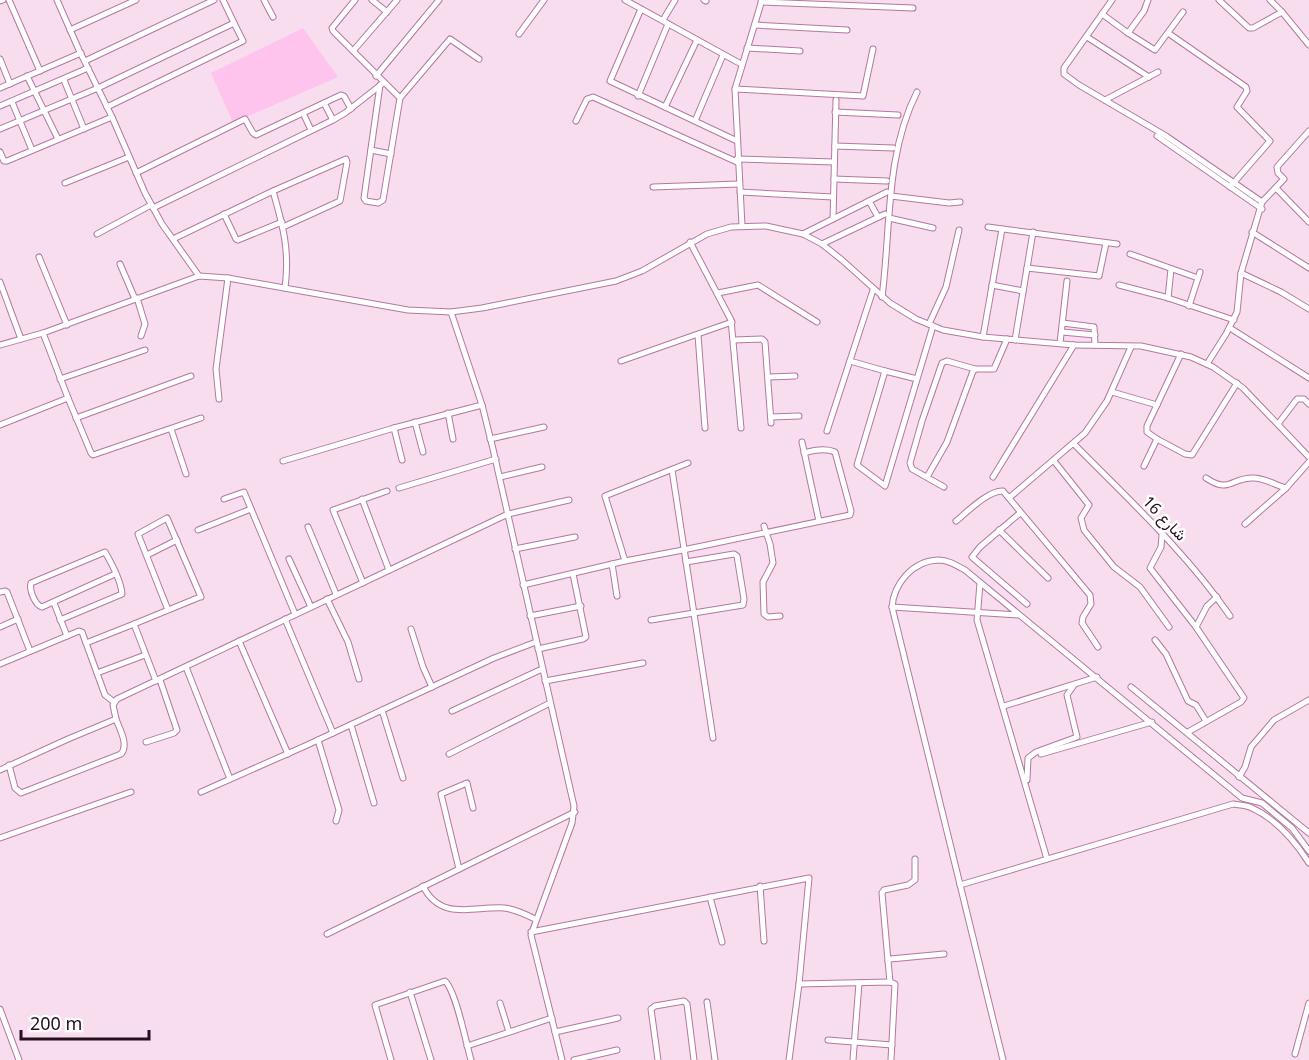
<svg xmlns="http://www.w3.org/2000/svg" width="1309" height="1060" font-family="'Noto Sans',Vazirmatn,sans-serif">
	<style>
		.built { fill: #fec4ed }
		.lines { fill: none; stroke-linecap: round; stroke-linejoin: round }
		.minor-casing { stroke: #b477a3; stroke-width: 7 }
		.minor { stroke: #fff; stroke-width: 5 }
		.labels { text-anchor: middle; stroke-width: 5; stroke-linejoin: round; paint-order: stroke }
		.street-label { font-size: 16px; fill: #260f20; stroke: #fff }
	</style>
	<rect width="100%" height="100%" fill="#f8ddef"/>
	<!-- built -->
	<path class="built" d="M303,28L338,77L233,123L211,73Z"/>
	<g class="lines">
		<defs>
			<g id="minor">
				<path d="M9,0L40,71"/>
				<path d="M57,0L79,50L112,117L145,193L162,224L199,276"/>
				<path d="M223,0L234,23"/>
				<path d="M264,0L273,17"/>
				<path d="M372,0L387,12"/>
				<path d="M625,0L741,64"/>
				<path d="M704,0L706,1"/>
				<path d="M1112,0L1064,68V74L1079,85L1166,136L1262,202"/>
				<path d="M1219,0L1249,28H1253L1282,12"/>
				<path d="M1270,0L1282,12L1309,45"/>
				<path d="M0,1L3,0"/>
				<path d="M761,2L913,8"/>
				<path d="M641,9L610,81L737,141"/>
				<path d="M1102,14L1128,33L1144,11L1148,0"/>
				<path d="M663,20L675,0"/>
				<path d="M755,25L847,30"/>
				<path d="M70,30L136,0"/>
				<path d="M1128,33L1155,50L1183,12"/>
				<path d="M1168,33L1246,87L1247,91L1237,107L1270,141L1230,187"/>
				<path d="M519,34L544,0"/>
				<path d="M1087,37L1149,77"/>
				<path d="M747,48L800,51"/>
				<path d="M353,51L333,31L332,28L355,0"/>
				<path d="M0,59L10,84"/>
				<path d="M85,61L214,0"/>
				<path d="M27,76L58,139"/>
				<path d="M376,76L439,0"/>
				<path d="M64,80L84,129"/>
				<path d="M380,85L364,198L366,201L378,203L383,200L400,98L353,51L397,0"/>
				<path d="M0,88L81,53"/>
				<path d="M735,89L863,96L873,49"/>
				<path d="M638,96L668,24"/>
				<path d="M400,98L450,39L479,59"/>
				<path d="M1105,100L1158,72"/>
				<path d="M12,102L32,150"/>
				<path d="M324,103L333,120"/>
				<path d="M0,106L88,68"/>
				<path d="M665,107L697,40"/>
				<path d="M835,112L898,115"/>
				<path d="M303,113L311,130"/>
				<path d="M576,121L587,99L593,97L737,162"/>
				<path d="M695,121L723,55"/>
				<path d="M0,129L98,88L234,23L243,41L107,107"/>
				<path d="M1157,136L1262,209"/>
				<path d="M835,146L893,148"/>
				<path d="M371,150L391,154"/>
				<path d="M0,152L4,161H7L112,117"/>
				<path d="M737,159L834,162"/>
				<path d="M136,173L245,119L253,133L256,135L341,95L344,96L351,109"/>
				<path d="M834,179L887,181"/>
				<path d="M65,183L129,157"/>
				<path d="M653,187L739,184"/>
				<path d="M1276,188L1309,222"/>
				<path d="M740,192L833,197"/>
				<path d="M891,196L949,203L960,202"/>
				<path d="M869,201L878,217"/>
				<path d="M153,208L333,120L345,113L382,84"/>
				<path d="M224,214L236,239L238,240L282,222"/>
				<path d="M889,218L933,228"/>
				<path d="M833,219L836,100"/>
				<path d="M742,226L735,89L762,0"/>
				<path d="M283,227L340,201L347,162L346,159L273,191C283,226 290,251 285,288"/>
				<path d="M988,227L1117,244"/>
				<path d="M1252,232L1309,268"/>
				<path d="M97,234L151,205"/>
				<path d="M803,234L887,192"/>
				<path d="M173,239L273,191"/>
				<path d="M690,242L731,320L741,428"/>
				<path d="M822,244L885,214"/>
				<path d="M1130,254L1198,278"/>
				<path d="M39,257L67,325"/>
				<path d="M120,264L135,299"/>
				<path d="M1027,268L1099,276L1106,243"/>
				<path d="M1241,273L1281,292L1309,309"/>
				<path d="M0,282L21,339"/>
				<path d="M992,285L1023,291"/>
				<path d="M1119,285L1165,297L1234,320"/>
				<path d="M718,293L758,285L817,322"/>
				<path d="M882,297C891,229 885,155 917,92"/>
				<path d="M137,298L145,324L141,336"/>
				<path d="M1168,298L1171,269"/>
				<path d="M1189,306L1200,272"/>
				<path d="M451,312L482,405L493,449L574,806L572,823L531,935L562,1060"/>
				<path d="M1063,323L1094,327L1095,345"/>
				<path d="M929,324L946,287L959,230"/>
				<path d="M1230,328L1309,378"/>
				<path d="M1062,332L1095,335"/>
				<path d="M698,335L705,428"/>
				<path d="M983,337L1002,229"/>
				<path d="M734,340L762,339L765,342L771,423"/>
				<path d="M1015,340L1033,232"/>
				<path d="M1060,343L1067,281"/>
				<path d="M0,345L43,333"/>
				<path d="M621,361L732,322"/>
				<path d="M850,361L885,371"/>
				<path d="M1207,364L1226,334L1237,312L1241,273L1262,202L1284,179L1278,173L1277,167L1309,131"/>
				<path d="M769,377L795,376"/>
				<path d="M60,379L145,350"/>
				<path d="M917,379L885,371L857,465L885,486L933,326"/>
				<path d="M1112,392L1157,405"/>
				<path d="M68,398L91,453L93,455L201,418"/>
				<path d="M219,399L216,369L228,278"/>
				<path d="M448,413L453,439"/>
				<path d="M771,417L799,416"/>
				<path d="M76,418L191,376"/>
				<path d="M415,422L423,452"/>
				<path d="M1278,424L1297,399H1304L1309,404"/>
				<path d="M0,425L68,398L43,333L199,276L228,278L408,310L451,312L482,308L616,281L642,271L707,234L731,227L766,226L803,234L822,244L842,260L890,303L916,319L943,330L983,337L1074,345L1141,346L1191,357L1213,367L1243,388L1309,457"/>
				<path d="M394,428L402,460"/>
				<path d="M171,429L186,474"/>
				<path d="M827,431L873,290"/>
				<path d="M490,439L544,427"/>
				<path d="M1157,439L1185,454L1192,455L1237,383"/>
				<path d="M802,442L819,521"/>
				<path d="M1074,444C1128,499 1186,552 1230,616"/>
				<path d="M283,461L394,428L482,405"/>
				<path d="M1054,461L1089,505L1081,518L1084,530L1114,567L1140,587L1169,627"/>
				<path d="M1144,466L1157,439L1147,432V426L1181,354"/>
				<path d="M672,470L713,738"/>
				<path d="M500,477L542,467"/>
				<path d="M927,477L947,442L973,371L976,369H994L1007,339"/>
				<path d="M993,477L1074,345"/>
				<path d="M1206,478C1230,494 1230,478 1253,478C1265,478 1275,485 1286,488"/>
				<path d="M944,487L912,469L910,463L922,421L942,363L947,361L975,369"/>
				<path d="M399,488L496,459"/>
				<path d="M1009,498L1085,433L1107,401L1131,347"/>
				<path d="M224,499L244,492L295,614"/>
				<path d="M362,499L389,570"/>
				<path d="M1020,513L980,547L972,557L1027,604"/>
				<path d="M956,521C967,512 989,490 1003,491L1090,595L1091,604L1083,617L1082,623L1098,647"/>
				<path d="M1245,524L1286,488L1309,462"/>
				<path d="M764,526L770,544L773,563L763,582L764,614L768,617L780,616"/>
				<path d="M308,527L336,594"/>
				<path d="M198,530L251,509"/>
				<path d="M999,530L1048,578"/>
				<path d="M1162,535L1161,547L1150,568L1196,627"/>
				<path d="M515,549L575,537"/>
				<path d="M147,555L177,540"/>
				<path d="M289,559L311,607"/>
				<path d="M625,561L605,496L688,463"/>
				<path d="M612,564L617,596"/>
				<path d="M363,583L333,510L387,491"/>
				<path d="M980,583L977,620L1047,859"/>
				<path d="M523,585L625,561L683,550L850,515L851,511L835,452C826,448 814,450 804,453"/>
				<path d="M0,592L5,591L7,592L30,651"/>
				<path d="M327,599L348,642L359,679"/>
				<path d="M54,603L67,636"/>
				<path d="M892,607L1019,615"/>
				<path d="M530,616L581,606"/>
				<path d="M285,619L333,733"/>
				<path d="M60,620L122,594C121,580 112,564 105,552L31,583C29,590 35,605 42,607L115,574"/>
				<path d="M651,620L743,605L744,599L737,556L734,554L686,562"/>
				<path d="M134,624L200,597H201L167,518L138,534L168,610"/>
				<path d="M0,627L18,619"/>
				<path d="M411,629L423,667L432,687"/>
				<path d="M1155,640L1166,654L1188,701L1196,705L1206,721"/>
				<path d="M239,641L288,754"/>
				<path d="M538,649L583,639L586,637L573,574"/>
				<path d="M0,664L79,631L82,632L86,643"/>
				<path d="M186,667L230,779"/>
				<path d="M97,673L145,655"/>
				<path d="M545,681L643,663"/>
				<path d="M1131,687L1309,833"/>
				<path d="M114,702L105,695L86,643L134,624L156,681"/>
				<path d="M1004,706L1097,677"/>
				<path d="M382,710L403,778"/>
				<path d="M452,711L542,669"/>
				<path d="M351,725L374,803"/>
				<path d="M1188,732L1241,702L1244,698L1196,627L1207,606L1217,597"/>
				<path d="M318,740L339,810L336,821"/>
				<path d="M146,742L174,733L177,730L160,680"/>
				<path d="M449,754L550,703"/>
				<path d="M1041,754L1152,722"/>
				<path d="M9,765L15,788L21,793L121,754C129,745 120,730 116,719"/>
				<path d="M0,770L68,739L116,719L113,705L117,699L508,514L569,500"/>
				<path d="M1239,777L1245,767L1251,747L1274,720L1309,700"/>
				<path d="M1027,780L1028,758L1036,752L1077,737L1067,695L1074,685"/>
				<path d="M201,792L305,746L494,658L536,642"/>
				<path d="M0,838L131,792"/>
				<path d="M459,869L441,794L467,783L473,808"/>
				<path d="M960,885L1233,804C1239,805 1247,805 1252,808C1276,819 1295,841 1309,863"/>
				<path d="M423,886C441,922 474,906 504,908C515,909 525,914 535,919"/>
				<path d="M760,886L764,941"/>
				<path d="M710,897L722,942"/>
				<path d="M531,932L809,878L799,984L789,1060"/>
				<path d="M327,934L575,812"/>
				<path d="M888,961L882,893L884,890L908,885L915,880V859"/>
				<path d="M890,982L888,961L890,959L944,954"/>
				<path d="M799,984L890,982L895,984L891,1060"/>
				<path d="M410,992L431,1060"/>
				<path d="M707,1002L715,1060"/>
				<path d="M500,1003L509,1032"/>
				<path d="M0,1009L19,1060"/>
				<path d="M555,1032L618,1018"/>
				<path d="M828,1040L892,1045"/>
				<path d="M467,1046L552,1018"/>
				<path d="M1295,1054L1309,1003"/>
				<path d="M391,1060L375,1005L445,981C456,991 466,1043 471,1060"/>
				<path d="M574,1060L617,1050"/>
				<path d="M658,1060L651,1009L655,1006L684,1001L687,1004L694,1060"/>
				<path d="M853,1060L859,983"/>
				<path d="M1003,1060L892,607C894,583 913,561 938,560C948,560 956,565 965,570L1242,798L1262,803L1292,828L1309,851"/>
			</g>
		</defs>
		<!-- minor casing -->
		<use href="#minor" class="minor-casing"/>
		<!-- minor -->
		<use href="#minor" class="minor"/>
	</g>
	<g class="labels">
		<!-- street labels -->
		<g class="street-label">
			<text transform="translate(1165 518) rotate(46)" y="6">شارع 16</text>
		</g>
	</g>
	<!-- scale -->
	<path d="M21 1030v9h128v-9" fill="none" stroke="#260f20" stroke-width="3"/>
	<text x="30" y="1030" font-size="18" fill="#260f20" stroke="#ffffff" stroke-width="4.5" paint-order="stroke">200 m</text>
</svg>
